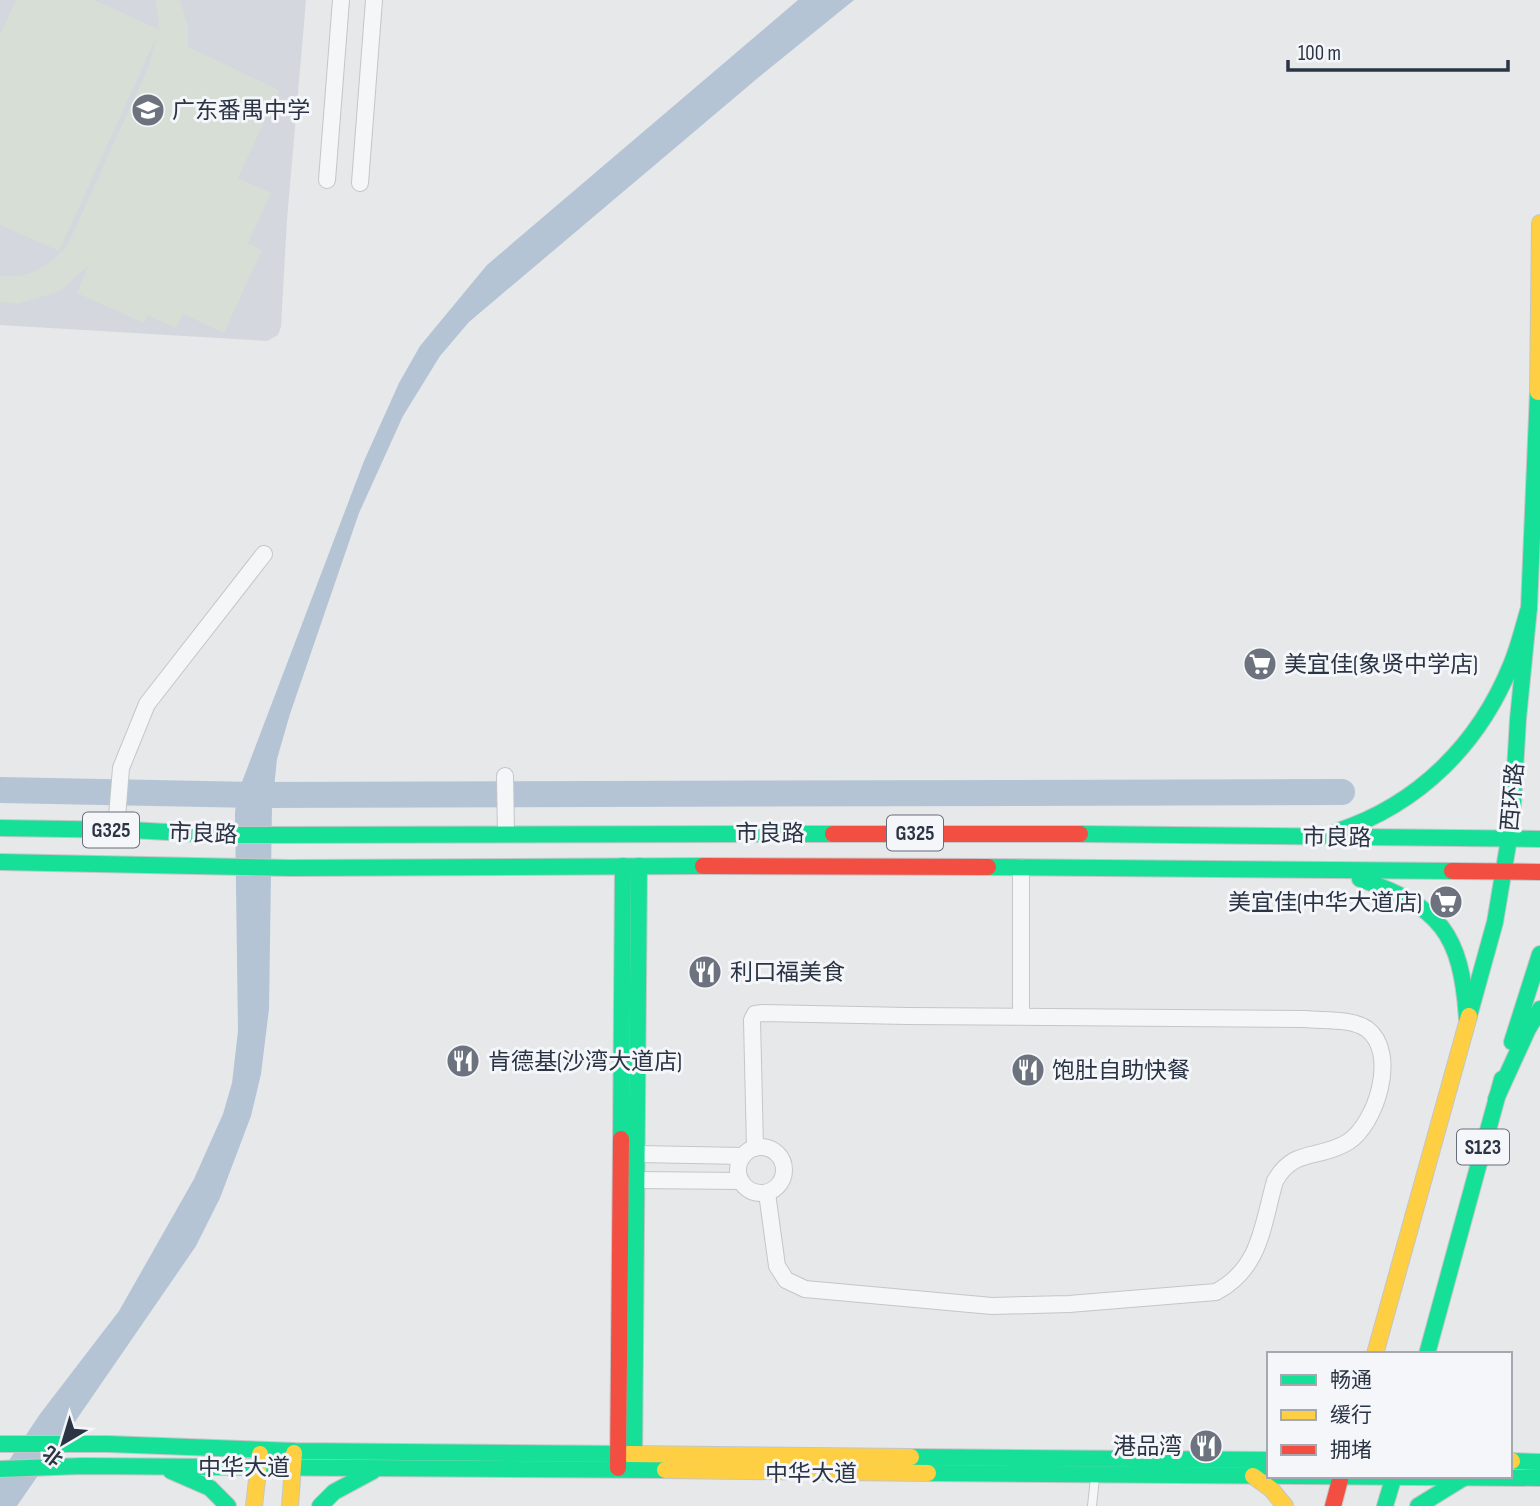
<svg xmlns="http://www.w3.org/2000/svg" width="1540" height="1506" font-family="'Sofia Sans Condensed','Noto Sans SC',sans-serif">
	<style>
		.built { fill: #d4d7dd }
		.green { fill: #d6ded6 }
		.water { fill: #b4c4d5 }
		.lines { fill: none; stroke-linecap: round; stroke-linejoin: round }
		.river { stroke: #b4c4d5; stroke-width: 26 }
		.lane-casing { stroke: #c4c6c8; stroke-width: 10 }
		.street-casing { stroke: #c4c6c8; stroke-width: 18 }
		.fast-casing { stroke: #c4c6c8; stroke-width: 18 }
		.slow-casing { stroke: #c4c6c8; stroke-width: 18 }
		.jam-casing { stroke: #c4c6c8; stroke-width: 18 }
		.lane { stroke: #f5f6f7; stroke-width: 8 }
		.street { stroke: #f5f6f7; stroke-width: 16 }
		.fast { stroke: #16e098; stroke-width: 16 }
		.slow { stroke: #ffcf43; stroke-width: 16 }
		.jam { stroke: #f24e42; stroke-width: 16 }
		.labels { text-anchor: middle; stroke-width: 6; stroke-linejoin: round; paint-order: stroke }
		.shield { fill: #f4f6f9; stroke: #676e7b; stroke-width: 2 }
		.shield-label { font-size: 21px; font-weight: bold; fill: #2b3445 }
		.poi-label { font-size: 23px; fill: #2b3445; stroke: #f4f6f9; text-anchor: start }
		.street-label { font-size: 23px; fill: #2b3445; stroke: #f4f6f9 }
	</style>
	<rect width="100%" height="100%" fill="#e6e8ea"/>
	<!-- built -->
	<path class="built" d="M0,0H306L287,220L281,327L278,335L267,341L0,325Z"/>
	<!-- green -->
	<path class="green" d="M16,0H94L158,29L159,21L155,0H180L188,27V47L279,90L238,178L271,193L248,243L262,250L224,333L183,314L176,328L147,315L144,323L77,293L89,265L60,291L18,304L0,302V276C32,279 51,266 69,242L148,68L157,36L59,251L0,225V35Z"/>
	<!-- water -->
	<path class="water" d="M798,0H854L759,77L469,322L440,356L403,416L359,513L290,714L277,759L272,807L269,1009L261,1074L251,1116L220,1198L196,1246L17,1506H0V1474L40,1414L119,1311L194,1179L223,1114L232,1083L238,1031L235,813L237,795L364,461L399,383L420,346L487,265Z"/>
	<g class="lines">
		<!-- river -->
		<path class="river" d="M0,790L257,795L1342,792"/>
		<defs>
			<path id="lane" d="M1092,1506L1095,1478"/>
			<g id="street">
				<path d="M327,180L341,0"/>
				<path d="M360,183L374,0"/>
				<path d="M505,776L506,833"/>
				<path d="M116,830L121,768L147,704L264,554"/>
				<path d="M1021,867V1016"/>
				<circle cx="761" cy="1170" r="23"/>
				<path d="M755,1148L752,1020L755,1014L763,1013L907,1016L1305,1019C1324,1021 1351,1018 1367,1029C1399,1053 1376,1124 1348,1142C1319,1160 1294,1147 1275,1181C1262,1226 1261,1268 1216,1292L1069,1304L992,1306L805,1289L786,1280L777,1266L767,1193"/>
				<path d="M638,1154L743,1156"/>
				<path d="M637,1180L741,1181"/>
			</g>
			<g id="fast">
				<path d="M0,828L131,830L221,835L833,834"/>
				<path d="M1338,831C1419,804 1479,744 1511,665C1519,646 1523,627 1529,608"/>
				<path d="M1080,834L1540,839"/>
				<path d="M0,862L291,868L703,866"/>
				<path d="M988,867L1452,871"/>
				<path d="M1360,879C1441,907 1461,933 1467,1019"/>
				<path d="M1469,1016L1495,922L1512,821L1518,719L1529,608L1538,392"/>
				<path d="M1512,1042L1540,954"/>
				<path d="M1496,1099L1528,1029L1540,1009"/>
				<path d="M621,1139L623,866"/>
				<path d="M1427,1354L1502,1079"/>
				<path d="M0,1444H108L295,1451L628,1454"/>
				<path d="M911,1457L1269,1460"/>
				<path d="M1510,1461L1540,1462"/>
				<path d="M634,1468L639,866"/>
				<path d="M0,1469L82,1466L665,1470"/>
				<path d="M171,1471L210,1488L228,1506"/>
				<path d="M928,1473L1540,1478"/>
				<path d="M320,1506L334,1492L373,1471"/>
				<path d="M1385,1506L1394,1476"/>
				<path d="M1418,1506L1465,1477"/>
			</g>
			<g id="slow">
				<path d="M1538,392L1540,223"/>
				<path d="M1375,1354L1469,1016"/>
				<path d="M628,1454L911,1457"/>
				<path d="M1510,1460L1512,1461"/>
				<path d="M665,1470L928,1473"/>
				<path d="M1253,1476L1271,1489L1285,1506"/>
				<path d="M254,1506L260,1454"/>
				<path d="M290,1506L294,1453"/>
			</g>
			<g id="jam">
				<path d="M833,834H1080"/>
				<path d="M703,866L988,867"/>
				<path d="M1452,871L1540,872"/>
				<path d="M618,1468L621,1139"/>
				<path d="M1333,1506L1341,1476"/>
			</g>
		</defs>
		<!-- lane casing -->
		<use href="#lane" class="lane-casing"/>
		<!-- street casing -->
		<use href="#street" class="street-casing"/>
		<!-- fast casing -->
		<use href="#fast" class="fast-casing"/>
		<!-- slow casing -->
		<use href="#slow" class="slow-casing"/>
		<!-- jam casing -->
		<use href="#jam" class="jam-casing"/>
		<!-- lane -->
		<use href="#lane" class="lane"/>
		<!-- street -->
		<use href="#street" class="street"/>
		<!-- fast -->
		<use href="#fast" class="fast"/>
		<!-- slow -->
		<use href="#slow" class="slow"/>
		<!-- jam -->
		<use href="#jam" class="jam"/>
	</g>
	<!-- icons -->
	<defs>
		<symbol id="school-disc" viewBox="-11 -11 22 22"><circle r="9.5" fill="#6c737f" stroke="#f4f6f9"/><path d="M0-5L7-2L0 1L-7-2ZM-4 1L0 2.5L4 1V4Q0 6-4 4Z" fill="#fff"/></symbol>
		<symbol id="supermarket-disc" viewBox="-11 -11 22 22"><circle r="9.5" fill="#6c737f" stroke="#f4f6f9"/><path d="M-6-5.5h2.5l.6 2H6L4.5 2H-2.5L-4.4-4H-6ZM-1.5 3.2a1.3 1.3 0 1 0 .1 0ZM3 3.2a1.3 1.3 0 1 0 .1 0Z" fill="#fff"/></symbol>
		<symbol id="restaurant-disc" viewBox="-11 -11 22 22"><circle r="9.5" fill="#6c737f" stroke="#f4f6f9"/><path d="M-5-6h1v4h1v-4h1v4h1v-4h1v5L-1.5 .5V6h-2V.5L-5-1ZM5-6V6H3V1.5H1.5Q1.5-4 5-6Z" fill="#fff"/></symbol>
	</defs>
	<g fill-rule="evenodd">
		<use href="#school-disc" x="129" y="91" width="38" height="38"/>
		<use href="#supermarket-disc" x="1241" y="645" width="38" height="38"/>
		<use href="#supermarket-disc" x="1427" y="883" width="38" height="38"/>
		<use href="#restaurant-disc" x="686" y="953" width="38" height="38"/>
		<use href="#restaurant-disc" x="444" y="1042" width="38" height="38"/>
		<use href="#restaurant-disc" x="1009" y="1051" width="38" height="38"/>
		<use href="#restaurant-disc" x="1187" y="1427" width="38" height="38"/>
	</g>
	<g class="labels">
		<!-- shield labels -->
		<g class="shield">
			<rect x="83" y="812.5" width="56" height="35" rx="5"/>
			<rect x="887" y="815.5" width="56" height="35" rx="5"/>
			<rect x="1457" y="1129.5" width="52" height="35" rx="5"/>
		</g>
		<g class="shield-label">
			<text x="111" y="837">G325</text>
			<text x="915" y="840">G325</text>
			<text x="1483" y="1154">S123</text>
		</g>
		<!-- poi labels -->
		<g class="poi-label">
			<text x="172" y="118">广东番禺中学</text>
			<text x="1284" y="672">美宜佳(象贤中学店)</text>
			<text x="1422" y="910" text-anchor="end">美宜佳(中华大道店)</text>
			<text x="730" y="980">利口福美食</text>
			<text x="488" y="1069">肯德基(沙湾大道店)</text>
			<text x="1052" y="1078">饱肚自助快餐</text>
			<text x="1182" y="1454" text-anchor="end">港品湾</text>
		</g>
		<!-- street labels -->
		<g class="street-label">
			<text transform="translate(1512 797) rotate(-85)" y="8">西环路</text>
			<text transform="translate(203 833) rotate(2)" y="8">市良路</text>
			<text x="770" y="841">市良路</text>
			<text transform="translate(1337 837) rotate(1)" y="8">市良路</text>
			<text x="244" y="1475">中华大道</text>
			<text x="811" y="1481">中华大道</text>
		</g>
	</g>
	<!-- legend -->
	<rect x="1267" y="1352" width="245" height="126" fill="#f4f6f9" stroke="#a4a8b1" stroke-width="2"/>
	<rect x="1281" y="1375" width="35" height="10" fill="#16e098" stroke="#a4a8b1" stroke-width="2"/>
	<text x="1330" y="1387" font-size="21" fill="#2b3445">畅通</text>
	<rect x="1281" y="1410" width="35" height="10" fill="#ffcf43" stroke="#a4a8b1" stroke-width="2"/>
	<text x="1330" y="1422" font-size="21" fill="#2b3445">缓行</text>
	<rect x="1281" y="1445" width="35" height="10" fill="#f24e42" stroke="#a4a8b1" stroke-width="2"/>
	<text x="1330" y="1457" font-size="21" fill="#2b3445">拥堵</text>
	<!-- north arrow -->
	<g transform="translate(63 1443) rotate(218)" stroke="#f4f6f9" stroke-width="5" paint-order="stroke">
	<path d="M0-5L12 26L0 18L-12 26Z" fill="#2b3445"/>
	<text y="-10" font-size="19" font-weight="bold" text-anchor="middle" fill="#2b3445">北</text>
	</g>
	<!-- scale -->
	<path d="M1288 60v10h220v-10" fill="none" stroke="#2b3445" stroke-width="3.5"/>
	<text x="1298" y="60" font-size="21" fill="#2b3445" stroke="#f4f6f9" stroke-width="5" paint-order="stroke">100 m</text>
</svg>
